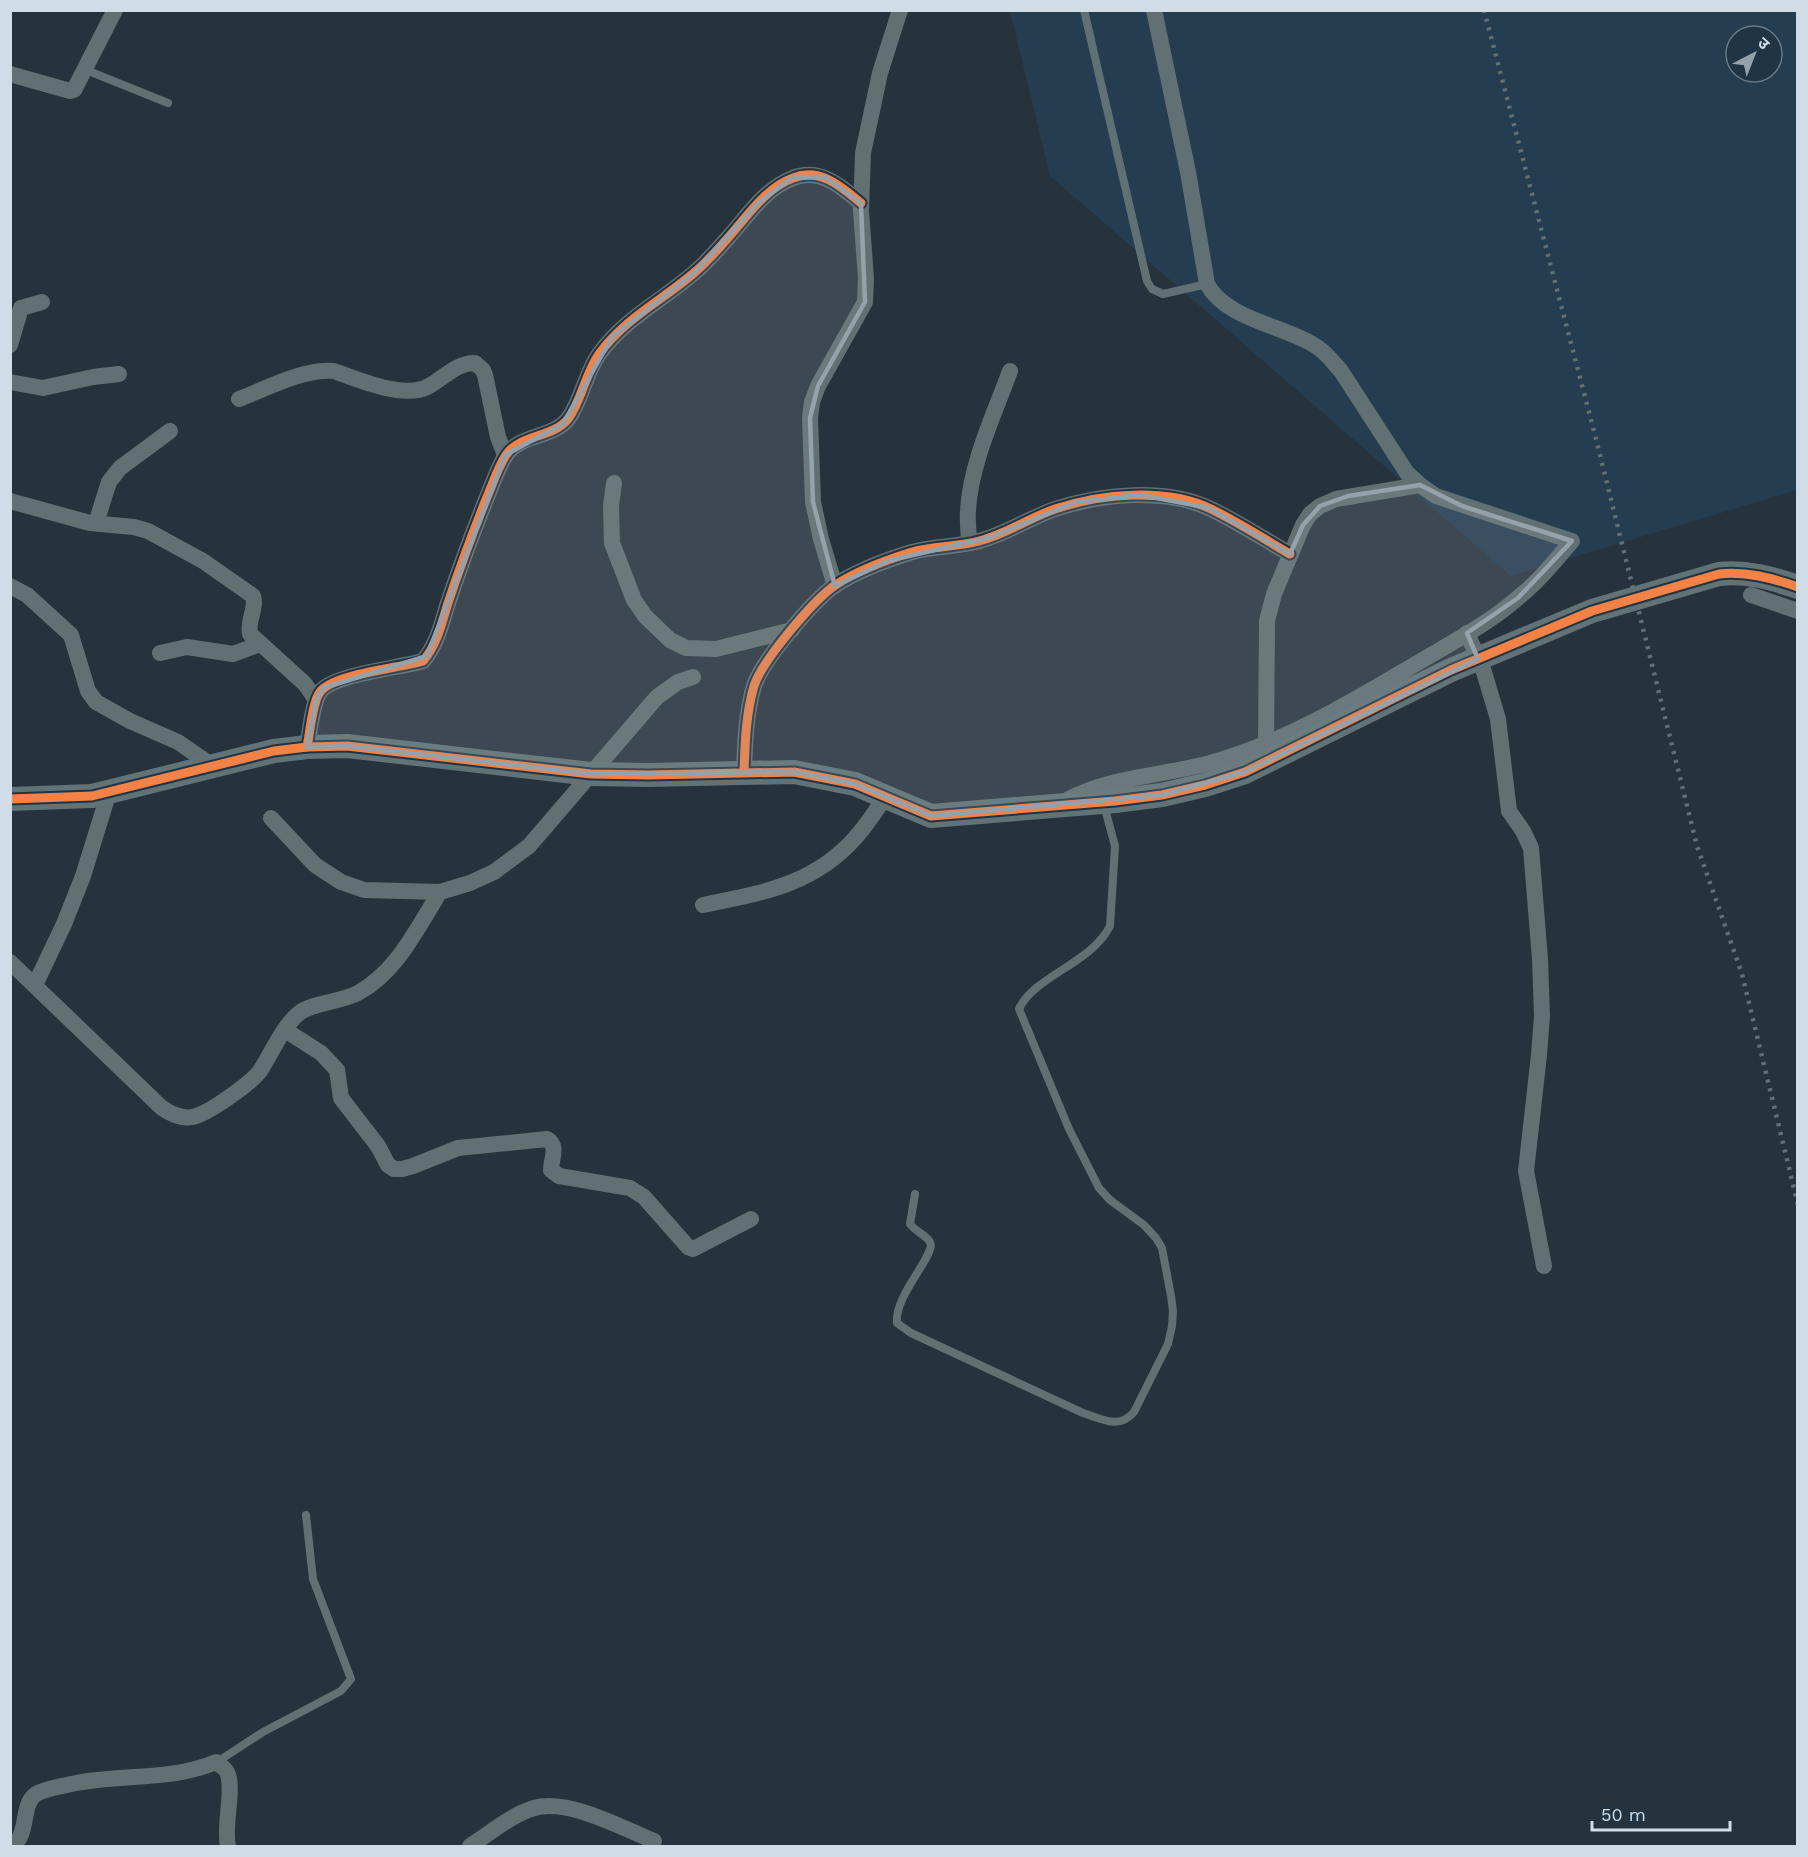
<svg xmlns="http://www.w3.org/2000/svg" width="1808" height="1857" font-family="'Work Sans','Noto Sans Devanagari',sans-serif">
	<style>
		.built { fill: #243d50; fill-rule: evenodd }
		.lines { fill: none; stroke-linecap: round; stroke-linejoin: round }
		.lane { stroke: #617072; stroke-width: 8 }
		.street { stroke: #617072; stroke-width: 16 }
		.secondary { stroke: #617376; stroke-width: 24 }
		.rail { stroke: #636f73; stroke-width: 4.5; stroke-dasharray: 3 6; stroke-linecap: butt }
		.secondary-bridge { stroke: #617376; stroke-width: 24 }
		.cycleway-casing { stroke: #1f3444; stroke-width: 13 }
		.cycleway { stroke: #f48246; stroke-width: 9 }
		.marked { fill: #95a2ab; fill-opacity: 0.2; stroke: #95a2ab; stroke-width: 4.5; stroke-linejoin: round }
	</style>
	<rect width="100%" height="100%" fill="#27333c"/>
	<!-- built -->
	<path class="built" d="M1010,11H1797V490L1511,576L1050,176ZM1736,36H1772V72H1736Z"/>
	<g class="lines">
		<!-- lane -->
		<g class="lane">
			<path d="M1084,10L1147,281L1152,289L1163,294L1207,284"/>
			<path d="M86,70L168,103"/>
			<path d="M915,1194L910,1224C915,1231 926,1235 930,1242C937,1254 894,1295 897,1323L911,1333L1083,1413C1102,1419 1119,1430 1134,1412L1168,1344L1172,1326L1173,1311L1171,1296L1162,1248L1156,1238L1144,1225L1110,1200L1099,1188L1069,1129L1019,1009C1034,976 1091,964 1110,926L1115,846L1104,805"/>
			<path d="M217,1762L263,1732L341,1691L351,1679L313,1579L306,1515"/>
		</g>
		<!-- street -->
		<g class="street">
			<path d="M10,74L70,91L74,90L115,10"/>
			<path d="M10,345L21,308L42,302"/>
			<path d="M10,382L43,388L93,377L119,374"/>
			<path d="M239,399C268,388 302,369 334,371C359,380 405,400 429,386C445,377 456,363 475,363L483,370L485,375L498,437L505,455"/>
			<path d="M614,483L611,506L612,543L634,600L645,616L670,640L686,648L716,649L792,630"/>
			<path d="M10,501L90,523L134,527L148,531L203,561L253,596C257,608 247,621 250,634L305,684L316,700"/>
			<path d="M96,523L109,482L120,468L170,431"/>
			<path d="M969,543C969,533 967,521 968,510C971,462 994,415 1010,371"/>
			<path d="M10,586L27,595L71,635L88,691L96,702L130,721L178,742L213,766"/>
			<path d="M835,586L821,539L813,502L810,418L812,402L818,386L865,302L866,278L861,211L863,153L880,73L900,10"/>
			<path d="M1751,595L1798,611"/>
			<path d="M1467,633L1484,672L1498,719L1509,811L1523,831L1531,848L1540,959L1542,1016L1539,1055L1526,1171L1544,1266"/>
			<path d="M160,653L187,647L233,654L260,644"/>
			<path d="M1266,745L1267,621L1274,594L1303,525L1310,514L1320,506L1336,499L1420,485"/>
			<path d="M307,747C310,733 312,703 320,692C333,674 400,668 423,661C437,645 442,622 448,603C460,567 473,532 487,497C493,483 498,467 506,455C520,434 553,438 568,419C582,400 585,374 599,354C625,318 663,300 695,272C707,262 717,250 727,239C746,218 765,188 793,178C820,167 842,187 861,203"/>
			<path d="M744,772C745,743 746,713 754,686C762,661 814,599 837,584C859,570 886,560 912,552C934,546 957,547 979,541C1006,534 1029,518 1055,509C1100,494 1166,487 1211,509C1238,522 1264,539 1290,554"/>
			<path d="M1067,800C1113,775 1170,776 1220,760C1286,740 1345,706 1404,671C1443,647 1485,627 1519,597C1539,581 1555,561 1572,541L1436,496L1420,485L1407,473L1341,371C1333,362 1325,351 1314,345C1281,325 1226,319 1207,284L1188,172L1154,10"/>
			<path d="M271,818L315,865L341,882L364,890L440,892L470,883L494,872L529,846L657,697L678,682L693,677"/>
			<path d="M703,905C762,893 814,885 856,837C867,825 876,810 886,796"/>
			<path d="M10,962L162,1108C171,1114 181,1119 192,1117C207,1115 251,1083 260,1071C272,1053 281,1029 298,1014C310,1003 341,1002 358,993C397,972 417,928 440,892"/>
			<path d="M35,985L64,924L83,876L109,792"/>
			<path d="M285,1030L321,1053L337,1070L341,1098L378,1146L388,1165L394,1169H402L413,1166L458,1148L547,1139C559,1146 551,1159 551,1170L559,1176L630,1188L644,1197L688,1247L693,1249L751,1219"/>
			<path d="M12,1846C30,1834 20,1805 36,1794C45,1789 57,1787 67,1785C116,1773 169,1782 216,1762C220,1765 225,1768 227,1772C235,1788 223,1826 228,1846"/>
			<path d="M470,1846C489,1834 511,1815 534,1808C568,1798 622,1828 654,1841"/>
		</g>
		<!-- secondary -->
		<path class="secondary" d="M10,799L92,796L274,751L307,747L347,746L591,774L648,775L794,772L855,784L931,816L1115,801"/>
		<!-- rail -->
		<path class="rail" d="M1484,10L1596,439L1697,846L1742,974L1798,1205"/>
		<!-- secondary-bridge -->
		<path class="secondary-bridge" d="M1115,801L1162,795L1205,785L1245,772L1451,670L1592,611L1719,574C1746,571 1772,578 1798,587"/>
		<defs>
			<g id="cycleway">
				<path d="M307,747C310,733 312,703 320,692C333,674 400,668 423,661C437,645 442,622 448,603C460,567 473,532 487,497C493,483 498,467 506,455C520,434 553,438 568,419C582,400 585,374 599,354C625,318 663,300 695,272C707,262 717,250 727,239C746,218 765,188 793,178C820,167 842,187 861,203"/>
				<path d="M744,772C745,743 746,713 754,686C762,661 814,599 837,584C859,570 886,560 912,552C934,546 957,547 979,541C1006,534 1029,518 1055,509C1100,494 1166,487 1211,509C1238,522 1264,539 1290,554"/>
				<path d="M10,799L92,796L274,751L307,747L347,746L591,774L648,775L794,772L855,784L931,816L1115,801L1162,795L1205,785L1245,772L1451,670L1592,611L1719,574C1746,571 1772,578 1798,587"/>
			</g>
		</defs>
		<!-- cycleway casing -->
		<use href="#cycleway" class="cycleway-casing"/>
		<!-- cycleway -->
		<use href="#cycleway" class="cycleway"/>
	</g>
	<!-- marked area -->
	<path class="marked" d="M793,177H825L861,203L865,302L818,386L810,418L813,502L835,586L887,561L991,537L1076,502L1141,495L1209,508L1290,554L1303,525L1320,506L1348,496L1420,485L1462,506L1572,541L1518,598L1467,633L1478,659L1245,772L1162,795L931,816L855,784L794,772L591,774L347,746L307,747L316,700L323,688L427,656L505,455L563,424L612,337L695,272L758,203Z"/>
	<!-- border -->
	<rect width="1808" height="1857" fill="none" stroke="#d0dde7" stroke-width="24"/>
	<!-- north arrow -->
	<g transform="translate(1754 54) rotate(42)"><circle r="28" fill="#1f3444" stroke="#667885" stroke-width="1.5"/>
	<path d="M0-4.5L10 22L0 15L-10 22Z" fill="#95a2ab"/>
	<text y="-9" font-size="16" font-weight="bold" text-anchor="middle" fill="#d0dde7">उ</text>
	</g>
	<!-- scale -->
	<path d="M1592 1821v9h138v-9" fill="none" stroke="#d0dde7" stroke-width="3"/>
	<text x="1601" y="1821" font-size="18" fill="#d0dde7" stroke="#1f3444" stroke-width="4.5" paint-order="stroke">50 m</text>
</svg>
